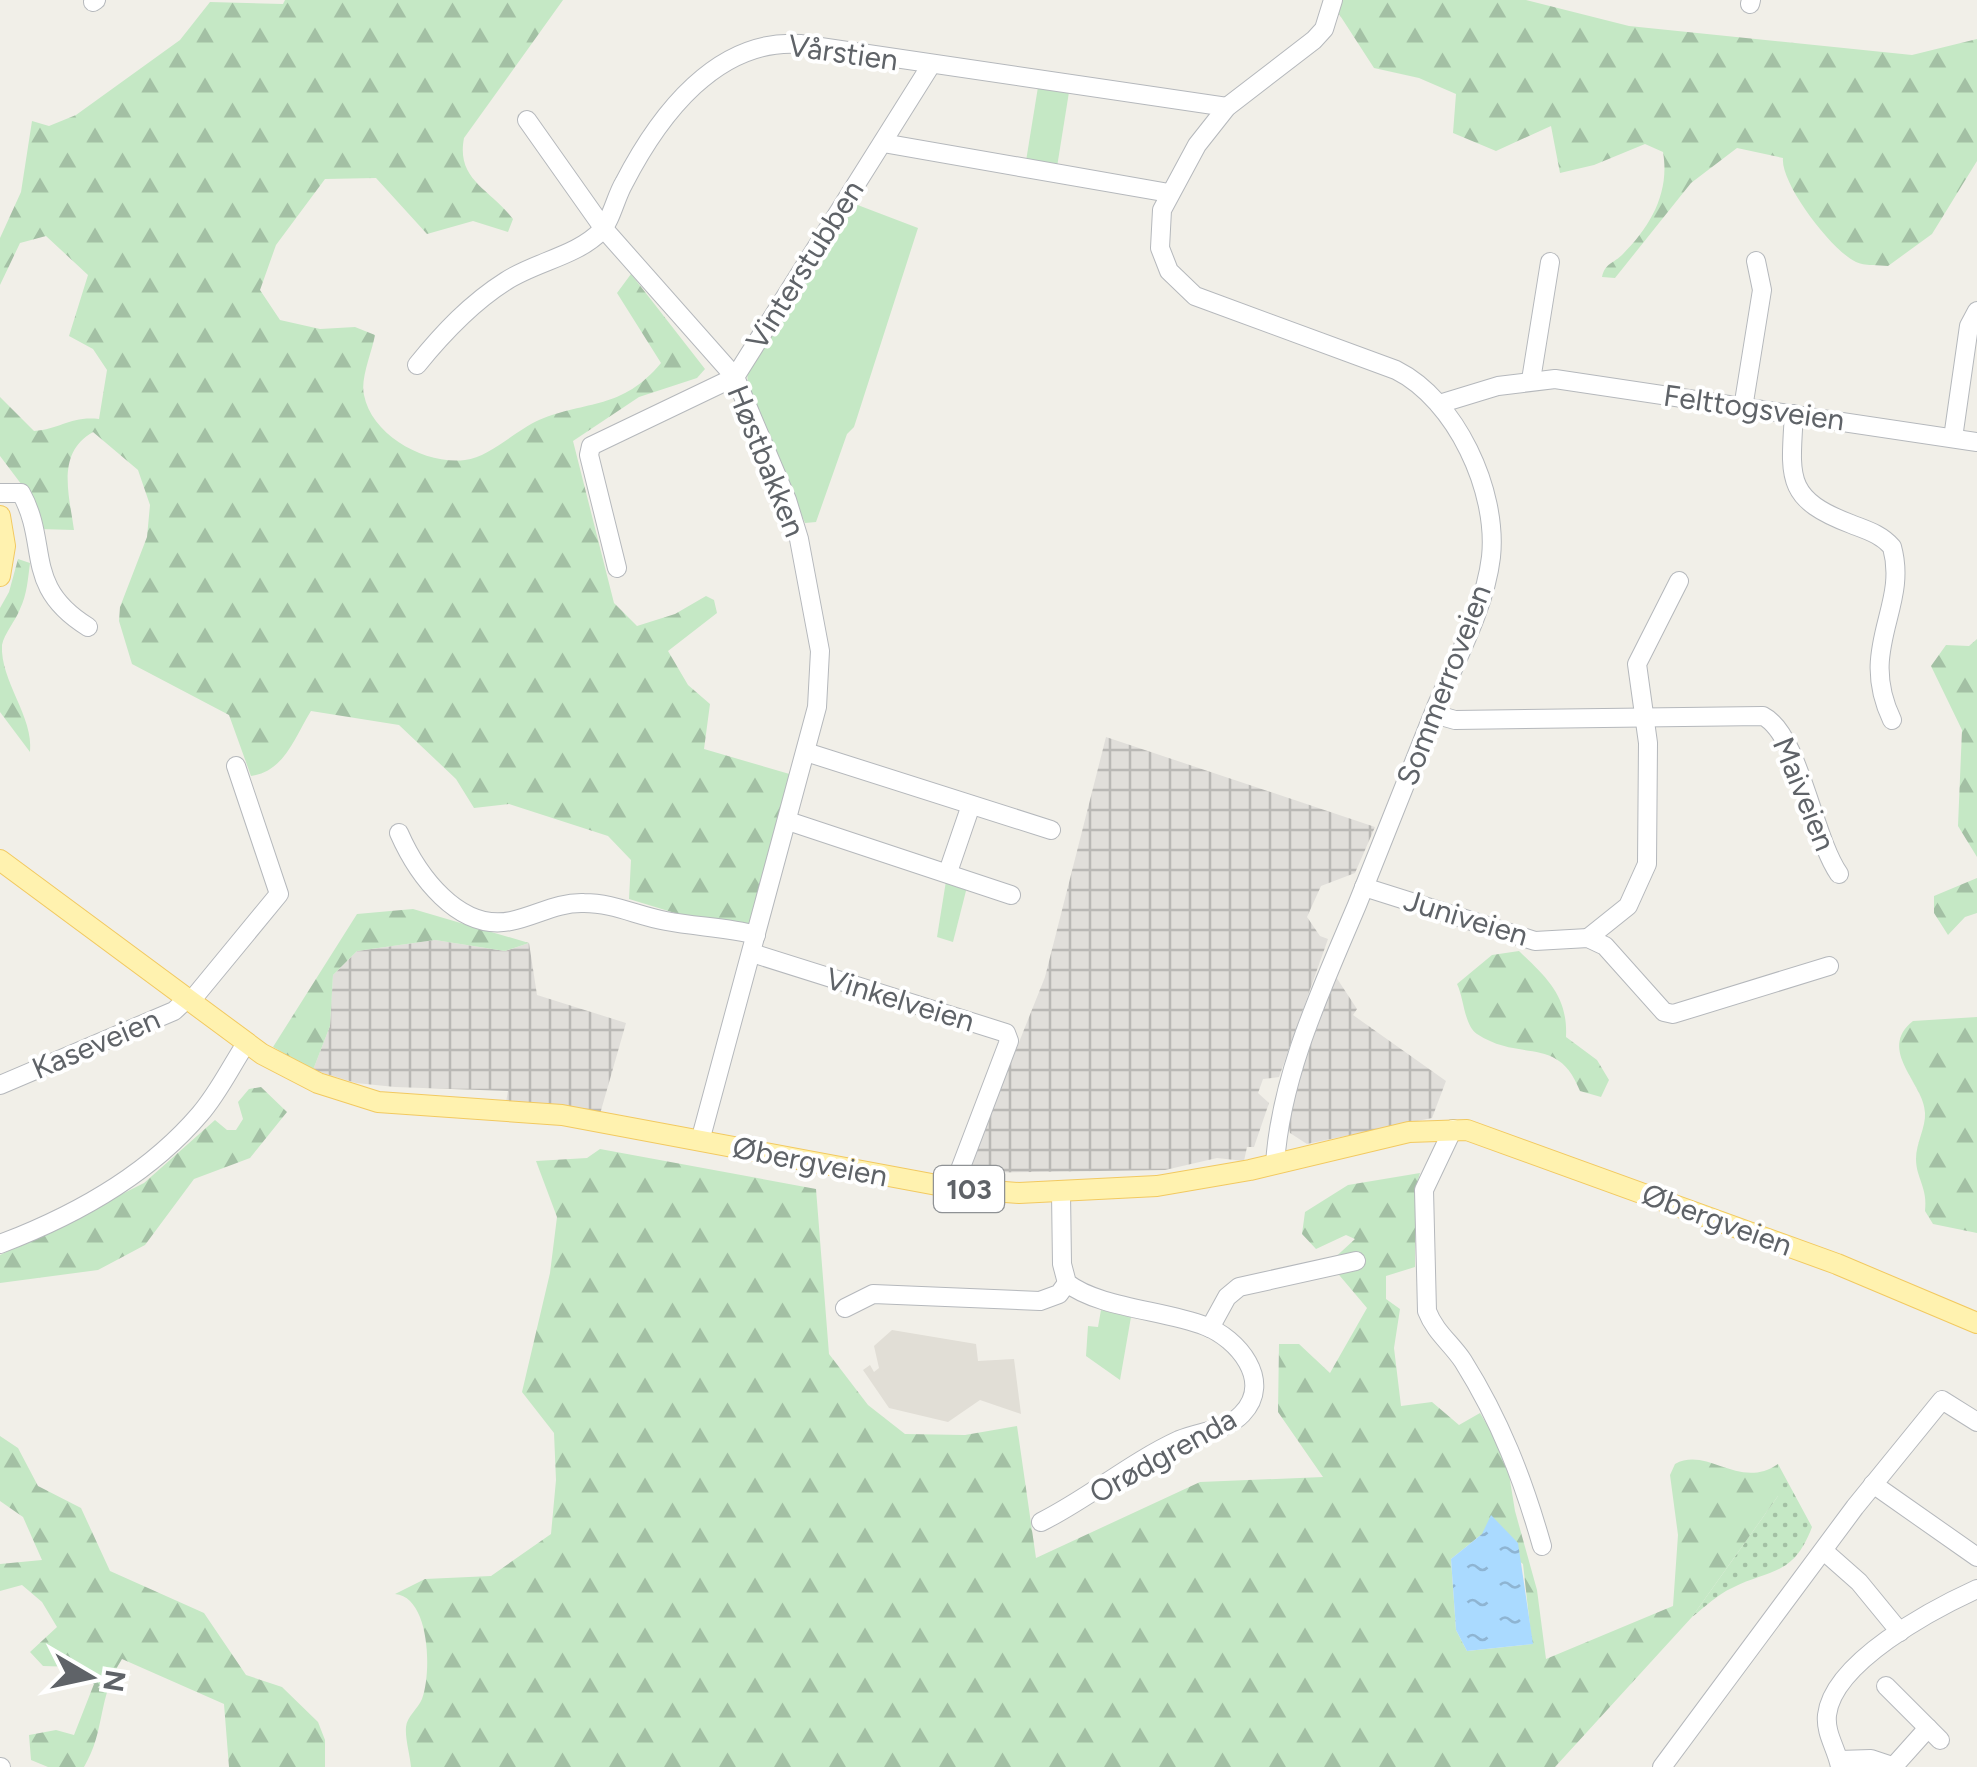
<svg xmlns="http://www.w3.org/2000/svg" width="1977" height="1767" font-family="Figtree,sans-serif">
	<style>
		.industrial { fill: url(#industrial-grid) }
		.education { fill: #e1ded6 }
		.grass { fill: url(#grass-dots) }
		.forest { fill: url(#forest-firs); fill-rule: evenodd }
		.park { fill: #c5e8c5 }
		.water { fill: url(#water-ripples) }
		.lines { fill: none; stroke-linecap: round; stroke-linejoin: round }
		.minor-casing { stroke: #b5b8bc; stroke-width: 20 }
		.major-casing { stroke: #f2c960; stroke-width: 22 }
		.minor { stroke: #fff; stroke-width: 18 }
		.major { stroke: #fff2af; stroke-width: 20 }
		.labels { text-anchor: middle; stroke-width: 8; stroke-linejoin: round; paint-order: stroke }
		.shield { fill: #fff; stroke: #8f9295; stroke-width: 2.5 }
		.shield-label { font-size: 28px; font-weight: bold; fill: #5f6368 }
		.street-label { font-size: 30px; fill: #5f6368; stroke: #fff }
	</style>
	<defs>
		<pattern id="industrial-grid" width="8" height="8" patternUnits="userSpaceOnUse" patternTransform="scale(2.5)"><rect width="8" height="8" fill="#e0deda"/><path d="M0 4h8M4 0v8" fill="none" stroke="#b9b8b5"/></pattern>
		<pattern id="grass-dots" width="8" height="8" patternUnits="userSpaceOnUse" patternTransform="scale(2.5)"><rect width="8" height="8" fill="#c5e8c5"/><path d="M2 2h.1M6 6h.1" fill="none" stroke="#a3c0a4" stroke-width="1.8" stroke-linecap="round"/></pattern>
		<pattern id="forest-firs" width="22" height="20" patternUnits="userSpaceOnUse" patternTransform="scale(2.5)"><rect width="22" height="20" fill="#c5e8c5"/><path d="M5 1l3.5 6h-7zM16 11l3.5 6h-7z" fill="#a3c0a4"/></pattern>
		<pattern id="water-ripples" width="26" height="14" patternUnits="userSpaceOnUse" patternTransform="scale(2.5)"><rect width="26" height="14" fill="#aadaff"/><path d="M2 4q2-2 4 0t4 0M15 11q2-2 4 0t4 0" fill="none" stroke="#8eb4d2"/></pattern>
	</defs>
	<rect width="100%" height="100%" fill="#f1efe8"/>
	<!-- industrial -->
	<g class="industrial">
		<path d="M1106,737L1375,827L1355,873L1321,886L1307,917L1320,936L1328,939L1279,1077L1263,1079L1258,1093L1269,1103L1254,1147H1247L1244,1161L1217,1158L1165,1170L967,1173L1045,977Z"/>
		<path d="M435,940L505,951L529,943L537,995L626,1023L600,1114L506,1102L508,1091L395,1087L356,1083L313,1070L330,1026L333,975L357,951Z"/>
		<path d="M1336,977L1357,1009L1353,1015L1446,1081L1432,1118L1307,1144L1290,1133L1287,1115L1295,1086Z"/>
	</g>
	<!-- education -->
	<path class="education" d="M892,1330L976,1344L978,1361L1014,1359L1021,1414L980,1400L948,1422L889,1408L863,1370L870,1365L874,1372L879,1368L874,1346Z"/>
	<!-- grass -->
	<path class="grass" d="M1778,1464L1812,1527C1793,1577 1771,1568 1732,1588C1718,1594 1705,1607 1692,1617L1778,1496Z"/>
	<!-- forest -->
	<g class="forest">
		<path d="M285,0H563L464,138C456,180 489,188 513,219L508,232L473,221L427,234L376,178L325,179L276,245L260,290L280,320L320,329L355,327L375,335C372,352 360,379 364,395C372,436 426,465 465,460C490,457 516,430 539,420C587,400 622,410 661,363L617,293L631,274L705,369L697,378L639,397L573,441L614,603L637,626L675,614L706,596L714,600L717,613L668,651L688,685L710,704L704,749L793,775L751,924L688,917L629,899L631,860L608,836L509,804L474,808L456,779L399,725L311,711C294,738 285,771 251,776L229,715L132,664L119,621L120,607L147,537L150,505L138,470L93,432C56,453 69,494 74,530L39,529L37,505L0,456V397L34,431C61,429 70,416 99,419L107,370L93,349L69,336L88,275L46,236L20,243L0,285V238L21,192L32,121L49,126L76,115L180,40L210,2L283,4Z"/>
		<path d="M1330,0H1526L1629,26L1912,55L1977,39V161L1932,234L1888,266C1879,265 1864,266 1856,262C1832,251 1780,183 1783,158L1737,148L1691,183L1615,278L1602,277C1605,263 1613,264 1623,254C1651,226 1670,192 1663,152L1645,144L1594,165L1560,173L1551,126L1496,151L1453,133L1456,94L1419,78L1374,68Z"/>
		<path d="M18,559L30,563C28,578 27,595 20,609C16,620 4,634 2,645C0,681 34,717 30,752L0,712V608L9,592Z"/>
		<path d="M1977,639V857L1958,826L1962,730L1931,666L1946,645L1969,646Z"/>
		<path d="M1977,878V913L1965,917L1948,935L1934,913V896Z"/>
		<path d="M413,909L529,943L505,951L435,940L357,951L333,975L330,1026L313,1070L273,1047L357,914Z"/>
		<path d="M1519,951C1547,978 1568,996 1566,1037L1597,1060L1609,1080L1601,1097L1580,1091C1558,1034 1521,1063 1477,1034C1464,1025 1464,998 1457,984L1492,955Z"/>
		<path d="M1977,1017V1233L1933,1224L1925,1211C1928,1188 1916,1178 1916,1159C1916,1143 1926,1127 1925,1113C1925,1084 1876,1050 1913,1021Z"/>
		<path d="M261,1087L287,1112L250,1158L194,1179L145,1245L98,1270L0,1283V1255L144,1183L215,1120L227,1130H236L243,1119L238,1102L249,1089Z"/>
		<path d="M600,1149L816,1189L829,1354L868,1405L905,1434L965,1435L1017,1426L1036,1558L1200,1482L1323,1477L1278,1412L1279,1344H1299L1330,1373L1367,1308L1329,1263L1355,1239L1346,1235L1316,1249L1302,1234L1305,1212L1348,1185L1420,1173L1415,1191V1267L1386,1276V1299L1400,1309L1394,1348L1401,1406L1432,1402L1459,1425L1480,1413L1506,1456L1515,1511L1537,1590L1546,1659L1673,1606L1678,1535L1670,1475L1675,1464C1708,1446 1739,1491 1778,1464V1496L1692,1617L1555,1767H411C410,1755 405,1739 406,1727C407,1716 418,1709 422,1699C432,1672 430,1597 395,1594L425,1579L491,1576L551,1534L556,1480L554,1433L522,1392L550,1273L557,1217L536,1161L587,1158ZM1482,1534L1523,1564L1532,1644L1467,1651L1456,1630L1451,1559Z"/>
		<path d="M0,1436L18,1448L38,1486L81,1508L110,1571L204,1613L246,1675L282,1687L318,1722L325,1740V1767H229L224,1704L122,1659C97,1698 106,1730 84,1767H48L31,1760L29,1735L56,1730L74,1735L94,1684L74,1667L43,1666L30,1652L57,1627L42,1602L22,1585L0,1591V1564L42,1560L23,1517L0,1501Z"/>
	</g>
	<!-- park -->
	<g class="park">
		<path d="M1038,87L1069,92L1057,167L1026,161Z"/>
		<path d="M855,204L918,228L854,427L847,434L816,522L805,523L748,387L747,370Z"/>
		<path d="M946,881L968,883L953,942L937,937Z"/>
		<path d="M1101,1310L1131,1317L1120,1380L1086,1356L1088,1326L1098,1327Z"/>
	</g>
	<!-- water -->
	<path class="water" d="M1491,1515L1518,1543L1533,1644L1467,1651L1456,1630L1451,1559L1482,1534Z"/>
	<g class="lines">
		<defs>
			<g id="minor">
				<path d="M93,2L96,0"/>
				<path d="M1750,4L1751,0"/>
				<path d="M527,120L604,229L735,377L787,500L799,539L820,651L817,707L700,1141"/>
				<path d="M883,143L1169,193"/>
				<path d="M417,365C443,333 471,303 506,281C535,262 577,256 601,231C611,221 616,196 624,183C659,115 717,38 800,44L1227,107"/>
				<path d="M1531,380L1550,262"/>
				<path d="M1439,404L1498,386L1555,379L1977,442"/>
				<path d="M1743,408L1762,290L1756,261"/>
				<path d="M1794,414C1790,478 1785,499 1851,524C1866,530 1881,534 1892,547C1909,608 1857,647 1892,720"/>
				<path d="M1953,438L1969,326L1977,311"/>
				<path d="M0,493H21C50,545 22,586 88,627"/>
				<path d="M617,568L589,455L591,446L735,377L931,65"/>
				<path d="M1434,714L1455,720L1763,716C1799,734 1813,837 1839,874"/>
				<path d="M806,752L1051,830"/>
				<path d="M788,821L1011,895"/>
				<path d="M399,833C417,874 458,932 511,921C536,916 557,902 584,903C613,903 638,916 666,921C696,927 727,927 756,935"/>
				<path d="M948,872L971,805"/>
				<path d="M1364,887L1535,941L1588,938L1605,946L1664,1012L1673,1014L1829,966"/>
				<path d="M1588,938L1628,906L1647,864L1648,743L1637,664L1679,581"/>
				<path d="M752,953L1006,1033L1009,1041L953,1188"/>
				<path d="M191,1001L279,894L236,766"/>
				<path d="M0,1085L174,1011L188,998"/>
				<path d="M1453,1129L1424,1190L1427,1311C1435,1332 1451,1343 1463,1361C1500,1420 1523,1479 1542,1546"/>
				<path d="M1275,1164C1281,1074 1322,988 1357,905C1384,839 1409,773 1436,707C1456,660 1485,608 1491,557C1498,491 1456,400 1396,370L1195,296L1169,271L1160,248L1162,210L1197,145L1227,107L1314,40L1324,29L1333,0"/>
				<path d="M0,1244C74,1216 148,1175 200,1114C219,1092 231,1066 247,1042"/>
				<path d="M845,1308L873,1294L1040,1301L1059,1294L1067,1283"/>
				<path d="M1210,1328L1227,1297L1239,1287L1356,1261"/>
				<path d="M1873,1484L1977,1557"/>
				<path d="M1041,1522C1089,1498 1131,1462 1179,1440C1200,1431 1226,1431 1242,1414C1274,1381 1237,1338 1205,1326C1164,1310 1099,1308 1067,1283L1062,1264L1061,1193"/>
				<path d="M1825,1552L1859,1582L1900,1632"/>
				<path d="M1886,1686L1940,1740"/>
				<path d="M1839,1760L1871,1759L1895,1767"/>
				<path d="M1894,1766L1928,1728"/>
				<path d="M0,1767H1"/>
				<path d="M1662,1767L1855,1507L1942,1400L1977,1422"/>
				<path d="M1840,1767C1837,1749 1825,1734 1827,1715C1833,1662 1933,1609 1977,1589"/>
			</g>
			<g id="major">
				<path d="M0,516L5,546L0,576"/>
				<path d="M0,860L262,1054L318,1083L378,1102L562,1115L953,1188L1019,1193L1157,1186L1250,1170L1409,1132L1467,1130L1837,1264L1977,1323"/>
			</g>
		</defs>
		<!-- minor casing -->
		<use href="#minor" class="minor-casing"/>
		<!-- major casing -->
		<use href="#major" class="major-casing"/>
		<!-- minor -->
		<use href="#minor" class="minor"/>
		<!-- major -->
		<use href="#major" class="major"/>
	</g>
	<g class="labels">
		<!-- shield labels -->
		<rect class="shield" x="934" y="1166" width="70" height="46" rx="8"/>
		<g class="shield-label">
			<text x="969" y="1199">103</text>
		</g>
		<!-- street labels -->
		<g class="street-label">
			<text transform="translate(843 53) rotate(8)" y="10">Vårstien</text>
			<text transform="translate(805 265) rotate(-58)" y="10">Vinterstubben</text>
			<text transform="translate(1754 408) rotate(8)" y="10">Felttogsveien</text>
			<text transform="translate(766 461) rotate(68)" y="10">Høstbakken</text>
			<text transform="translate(1444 685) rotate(-69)" y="10">Sommerroveien</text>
			<text transform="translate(1804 794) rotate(68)" y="10">Maiveien</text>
			<text transform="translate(1466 918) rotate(17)" y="10">Juniveien</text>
			<text transform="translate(900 1000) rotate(17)" y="10">Vinkelveien</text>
			<text transform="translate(96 1044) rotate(-23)" y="10">Kaseveien</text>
			<text transform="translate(810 1162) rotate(11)" y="10">Øbergveien</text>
			<text transform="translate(1717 1220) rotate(20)" y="10">Øbergveien</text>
			<text transform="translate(1163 1456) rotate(-29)" y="10">Orødgrenda</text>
		</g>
	</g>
	<!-- north arrow -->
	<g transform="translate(90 1677) rotate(99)" stroke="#ffffff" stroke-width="8" paint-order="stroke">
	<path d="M0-8L18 38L0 25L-18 38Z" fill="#5f6368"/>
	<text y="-15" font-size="28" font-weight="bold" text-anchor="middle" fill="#5f6368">N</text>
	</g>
</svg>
